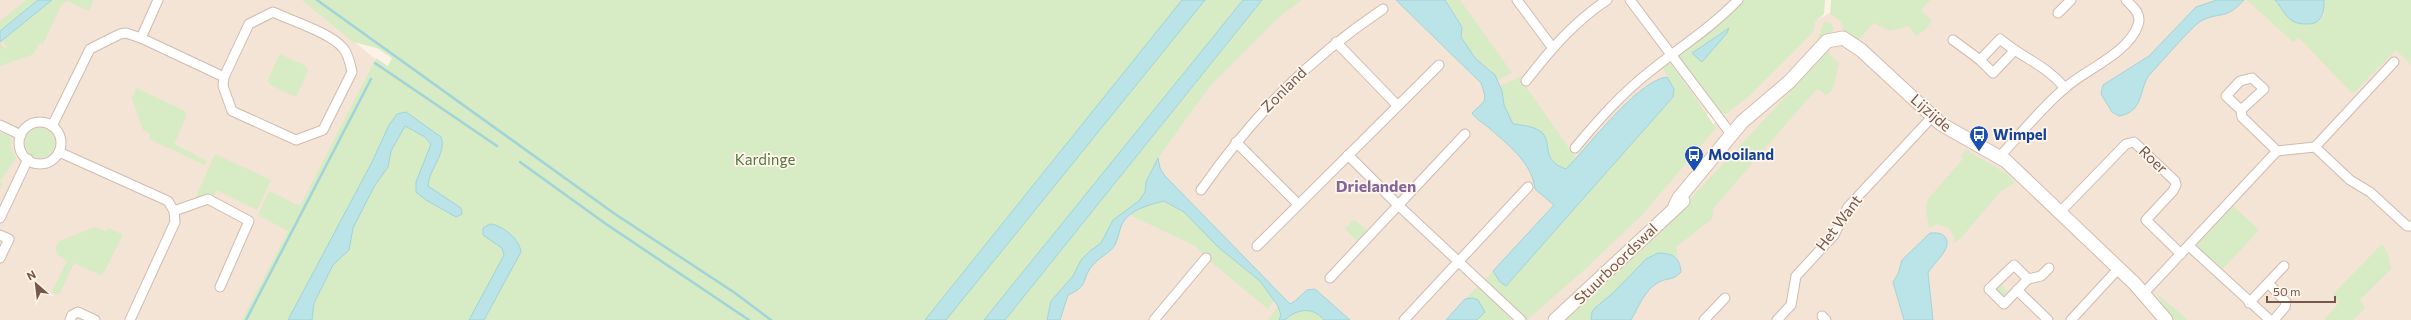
<svg xmlns="http://www.w3.org/2000/svg" width="2411" height="320" font-family="Commissioner,sans-serif">
	<style>
		.residential { fill: #f4e4d5 }
		.green { fill: #d7ebc4; fill-rule: evenodd }
		.water { fill: #bae4e7; stroke: #a0d4d9 }
		.lines { fill: none; stroke-linecap: round; stroke-linejoin: round }
		.stream { stroke: #a0d4d9; stroke-width: 2.5 }
		.street-casing { stroke: #d1bbae; stroke-width: 11 }
		.secondary-casing { stroke: #d4bbac; stroke-width: 15 }
		.street { stroke: #fff; stroke-width: 9 }
		.secondary { stroke: #fff; stroke-width: 13 }
		.labels { text-anchor: middle; stroke-width: 3.5; stroke-linejoin: round; paint-order: stroke }
		.street-label { font-size: 15px; fill: #77574a; stroke: #fff7ed }
		.transit-label { font-size: 15px; font-weight: bold; fill: #164399; stroke: #fff7ed; text-anchor: start }
		.park-label { font-size: 15px; fill: #54773f; stroke: #fff7ed }
		.neighbourhood-label { font-size: 16px; font-weight: bold; fill: #84669a; stroke: #fff7ed }
	</style>
	<rect width="100%" height="100%" fill="#fdf2e6"/>
	<!-- residential -->
	<g class="residential">
		<path d="M0,0H304L380,63L252,320H0Z"/>
		<path d="M1271,0H1785L1703,121L1511,320H1011Z"/>
		<path d="M1853,0H2411V320H1521L1605,238L1808,25Z"/>
	</g>
	<!-- green -->
	<g class="green">
		<path d="M26,0H38L0,31V21Z"/>
		<path d="M52,0H94L89,11L67,1L62,4L43,44L39,43L34,54L0,66V42L5,49L7,47L2,40Z"/>
		<path d="M302,0H1302L1280,16L1210,86L1156,161L1146,182L1145,192L1139,201L1113,220L1101,243L1090,251L1081,260L1073,276L1051,300L1047,320H1005L1239,29L993,320H242L288,231L258,215L269,191L300,206L376,58L388,66L392,58L377,48L353,42Z"/>
		<path d="M1445,0H1460L1512,73L1498,80L1490,69L1475,58L1464,42L1461,37L1462,27Z"/>
		<path d="M1744,0H1825L1824,14L1815,22L1813,32L1748,97L1726,114L1721,113L1677,55L1714,29ZM1728,28L1702,62L1692,53Z"/>
		<path d="M1831,0H1930L1921,10L1932,21L1925,30L1916,36L1909,26L1890,31L1874,23L1858,40L1844,33L1841,21L1830,14Z"/>
		<path d="M2247,0H2275C2288,15 2296,33 2320,21L2324,15V0H2411V65L2396,50L2353,94L2299,38L2293,42Z"/>
		<path d="M1824,22L1831,23L1834,30L1817,41Z"/>
		<path d="M1827,52L1839,63L1833,89L1826,95L1818,89L1806,101L1713,209L1712,219L1676,247L1678,261L1676,256C1656,268 1593,298 1591,320H1564L1653,239Z"/>
		<path d="M280,54L306,66L308,71L296,97L270,85L268,79Z"/>
		<path d="M1669,61L1716,128L1642,215L1583,271L1527,320L1485,279L1493,271L1500,282L1506,286L1673,97L1674,89L1662,66Z"/>
		<path d="M1524,75L1519,81L1526,87L1576,158L1566,169C1550,164 1547,152 1545,136L1528,126L1513,124L1504,105L1500,86Z"/>
		<path d="M136,88L185,111L187,115L174,144L207,161L205,165L149,139L151,134L143,130L132,98Z"/>
		<circle cx="40" cy="143" r="15"/>
		<path d="M0,132L10,136L12,151L16,158L0,182L3,184L0,190Z"/>
		<path d="M1966,150L2004,172L2015,182L2000,192L1960,239L1953,243L1955,238L1949,228L1938,224L1929,228L1926,209L1928,199L1963,159L1961,156Z"/>
		<path d="M215,154L271,180L257,210L217,190L213,198L205,195L195,199Z"/>
		<path d="M1164,201L1184,212L1218,247L1260,281L1274,301L1268,309L1211,262L1195,246L1130,215L1145,206Z"/>
		<path d="M2233,206L2259,230L2220,272L2198,251L2197,245Z"/>
		<path d="M1354,219L1367,231L1357,241L1345,229Z"/>
		<path d="M95,227L106,231L109,228L123,235L102,276L74,263L59,295L52,292L67,261L58,255L55,249L59,241Z"/>
		<path d="M2382,244L2388,254L2391,269L2360,300L2365,308L2353,320H2324L2339,303L2333,294Z"/>
		<path d="M1999,283L2009,293L2004,298L1994,288Z"/>
		<path d="M1478,286L1512,320H1477L1485,312L1473,298L1465,299Z"/>
		<path d="M2156,293L2188,320H2173Z"/>
		<path d="M1278,306L1281,315L1279,320H1268Z"/>
		<path d="M1307,310L1319,314L1324,320H1285L1294,312Z"/>
	</g>
	<!-- water -->
	<g class="water">
		<path d="M38,0H52L0,42V31Z"/>
		<path d="M1182,0H1205L946,320H925Z"/>
		<path d="M1243,0H1262L1005,320H984Z"/>
		<path d="M1396,0H1445L1462,27L1461,37L1475,58L1495,75L1502,91L1504,105L1513,124C1521,125 1533,126 1540,131C1554,141 1539,160 1566,169C1587,148 1638,80 1667,77L1674,89L1673,97L1506,286L1500,282L1493,271L1554,205L1535,189C1532,162 1507,144 1488,127C1482,122 1477,120 1472,113C1485,100 1488,103 1481,83Z"/>
		<path d="M2217,0H2244C2225,21 2220,11 2201,21C2191,27 2160,64 2150,74C2139,86 2145,112 2119,116L2112,112L2101,94L2103,85L2149,56L2196,7Z"/>
		<path d="M2275,0H2324C2324,14 2322,25 2305,24C2300,24 2295,23 2291,20C2284,15 2281,6 2275,0Z"/>
		<path d="M1729,28L1727,33L1702,62L1692,53Z"/>
		<path d="M406,112L441,137C447,153 429,169 428,186L461,208L462,214L456,217L426,200L416,192V182L431,144L425,137L405,126L391,151L388,167L375,185L353,228L349,250L333,265L314,303L312,320H288L372,162L389,125L397,114Z"/>
		<path d="M1158,158L1160,168L1165,176L1290,304L1295,301L1307,290L1315,289L1350,320H1324C1313,306 1296,309 1285,320H1279L1281,315L1278,306L1260,281L1218,247L1184,212L1164,201C1149,205 1130,209 1122,224C1119,231 1118,239 1115,245C1110,253 1098,258 1092,266C1081,280 1089,286 1068,295L1060,320H1047L1051,301L1073,276L1081,260L1090,251L1101,243L1113,220L1139,201L1145,192L1146,182Z"/>
		<path d="M490,224C503,225 520,240 521,252L484,320H469L504,255L502,248L483,235V228Z"/>
		<path d="M1930,233C1935,233 1941,232 1945,237C1954,248 1932,264 1928,273L1933,320H1904L1893,282L1898,274L1902,260Z"/>
		<path d="M1658,253C1672,253 1680,257 1681,272C1671,282 1668,277 1659,282C1645,289 1638,308 1631,320H1591L1592,312L1595,308L1614,292L1646,259Z"/>
		<path d="M1473,298L1478,300L1485,312L1477,320H1446L1465,299Z"/>
	</g>
	<g class="lines">
		<!-- stream -->
		<g class="stream">
			<path d="M317,0L615,214L735,293L771,320"/>
			<path d="M375,63L497,146"/>
			<path d="M520,162L606,224L749,320"/>
			<path d="M246,320L371,79"/>
		</g>
		<defs>
			<g id="street">
				<path d="M1517,0L1552,47"/>
				<path d="M1630,0L1731,134"/>
				<path d="M273,12C292,21 331,33 343,48C349,55 350,64 352,72L323,130L296,140L232,111L223,86L224,77L249,24Z"/>
				<path d="M2058,13L2071,0"/>
				<path d="M141,38L158,0"/>
				<path d="M1953,40L1980,60L1993,73L2014,51"/>
				<path d="M1336,42L1397,105"/>
				<path d="M1980,60L2000,39C2022,58 2045,64 2065,88"/>
				<path d="M1526,81C1550,50 1574,22 1607,0"/>
				<path d="M2241,110L2264,89L2252,78L2240,81L2226,96L2241,110L2242,117L2277,151"/>
				<circle cx="40" cy="143" r="21"/>
				<path d="M0,125L21,135"/>
				<path d="M52,126L90,49L120,34L126,33L141,38L224,77"/>
				<path d="M1236,142L1298,204"/>
				<path d="M2315,147L2394,62"/>
				<path d="M1575,148C1599,119 1623,92 1653,69C1682,46 1712,27 1738,0"/>
				<path d="M59,152L168,201L174,211L175,222L130,320"/>
				<path d="M1348,155L1398,205L1521,320"/>
				<path d="M2000,156C2021,134 2041,108 2065,88C2086,69 2128,54 2138,25C2142,14 2133,7 2126,0"/>
				<path d="M1201,190C1254,115 1306,61 1383,9"/>
				<path d="M174,211L208,199L249,221L220,287"/>
				<path d="M2059,213L2126,144L2134,142L2175,181L2176,185L2173,191L2146,220L2181,254"/>
				<path d="M0,218L28,159"/>
				<path d="M0,235L9,239L0,258"/>
				<path d="M1257,246L1439,65"/>
				<path d="M2189,246L2270,320"/>
				<path d="M2014,265L2028,279L2004,304L1989,289Z"/>
				<path d="M1330,278L1465,134"/>
				<path d="M2028,279L2041,276L2049,268"/>
				<path d="M2269,284L2286,302L2285,307L2274,320"/>
				<path d="M2017,290L2048,320"/>
				<path d="M2144,293L2277,151L2315,147L2350,180L2370,192L2407,226H2411"/>
				<path d="M2249,303L2284,266"/>
				<path d="M1822,316L1826,320"/>
				<path d="M70,320L72,315L78,312L95,320"/>
				<path d="M1154,320L1206,258"/>
				<path d="M1404,320L1528,187"/>
				<path d="M1704,320L1725,298"/>
				<path d="M1777,320L1791,305L1796,276L1834,235L1848,207L1933,116"/>
				<path d="M2071,320L2119,268"/>
			</g>
			<g id="secondary">
				<path d="M1675,206L1679,198L1742,122L1789,82L1827,41L1843,38L1861,50L1941,124L2006,161L2135,284L2166,320"/>
				<path d="M1555,320L1683,201"/>
			</g>
		</defs>
		<!-- street casing -->
		<use href="#street" class="street-casing"/>
		<!-- secondary casing -->
		<use href="#secondary" class="secondary-casing"/>
		<!-- street -->
		<use href="#street" class="street"/>
		<!-- secondary -->
		<use href="#secondary" class="secondary"/>
	</g>
	<!-- icons -->
	<defs>
		<symbol id="bus-pin" viewBox="-11 -11 22 30"><path d="M0 17L-7.5 6A9.5 9.5 0 1 1 7.5 6Z" fill="#1a4fb4" stroke="#fff7ed"/><path d="M-5-6H5V4H4V6H2V4H-2V6H-4V4H-5ZM-3.5-4V0h7V-4ZM-3.5 1.2v1.5H-2V1.2ZM2 1.2v1.5H3.5V1.2Z" fill="#fff"/></symbol>
	</defs>
	<g fill-rule="evenodd">
		<use href="#bus-pin" x="1968" y="124" width="22" height="30"/>
		<use href="#bus-pin" x="1683" y="144" width="22" height="30"/>
	</g>
	<g class="labels">
		<!-- street labels -->
		<g class="street-label">
			<text transform="translate(1284 90) rotate(-45)" y="5">Zonland</text>
			<text transform="translate(1931 113) rotate(41)" y="5">Lijzijde</text>
			<text transform="translate(2153 160) rotate(43)" y="5">Roer</text>
			<text transform="translate(1839 223) rotate(-53)" y="5">Het Want</text>
			<text transform="translate(1616 264) rotate(-44)" y="5">Stuurboordswal</text>
		</g>
		<!-- transit labels -->
		<g class="transit-label">
			<text x="1993" y="140">Wimpel</text>
			<text x="1708" y="160">Mooiland</text>
		</g>
		<!-- park labels -->
		<g class="park-label">
			<text x="765" y="165">Kardinge</text>
		</g>
		<!-- neighbourhood labels -->
		<g class="neighbourhood-label">
			<text x="1376" y="192">Drielanden</text>
		</g>
	</g>
	<!-- north arrow -->
	<g transform="translate(36 284) rotate(332)" stroke="#fff7ed" stroke-width="3" paint-order="stroke">
	<path d="M0-3L7 15L0 10L-7 15Z" fill="#77574a"/>
	<text y="-6" font-size="11" font-weight="bold" text-anchor="middle" fill="#77574a">N</text>
	</g>
	<!-- scale -->
	<path d="M2267 296v6h68v-6" fill="none" stroke="#77574a" stroke-width="2"/>
	<text x="2273" y="296" font-size="12" fill="#77574a" stroke="#fff7ed" stroke-width="3" paint-order="stroke">50 m</text>
</svg>
